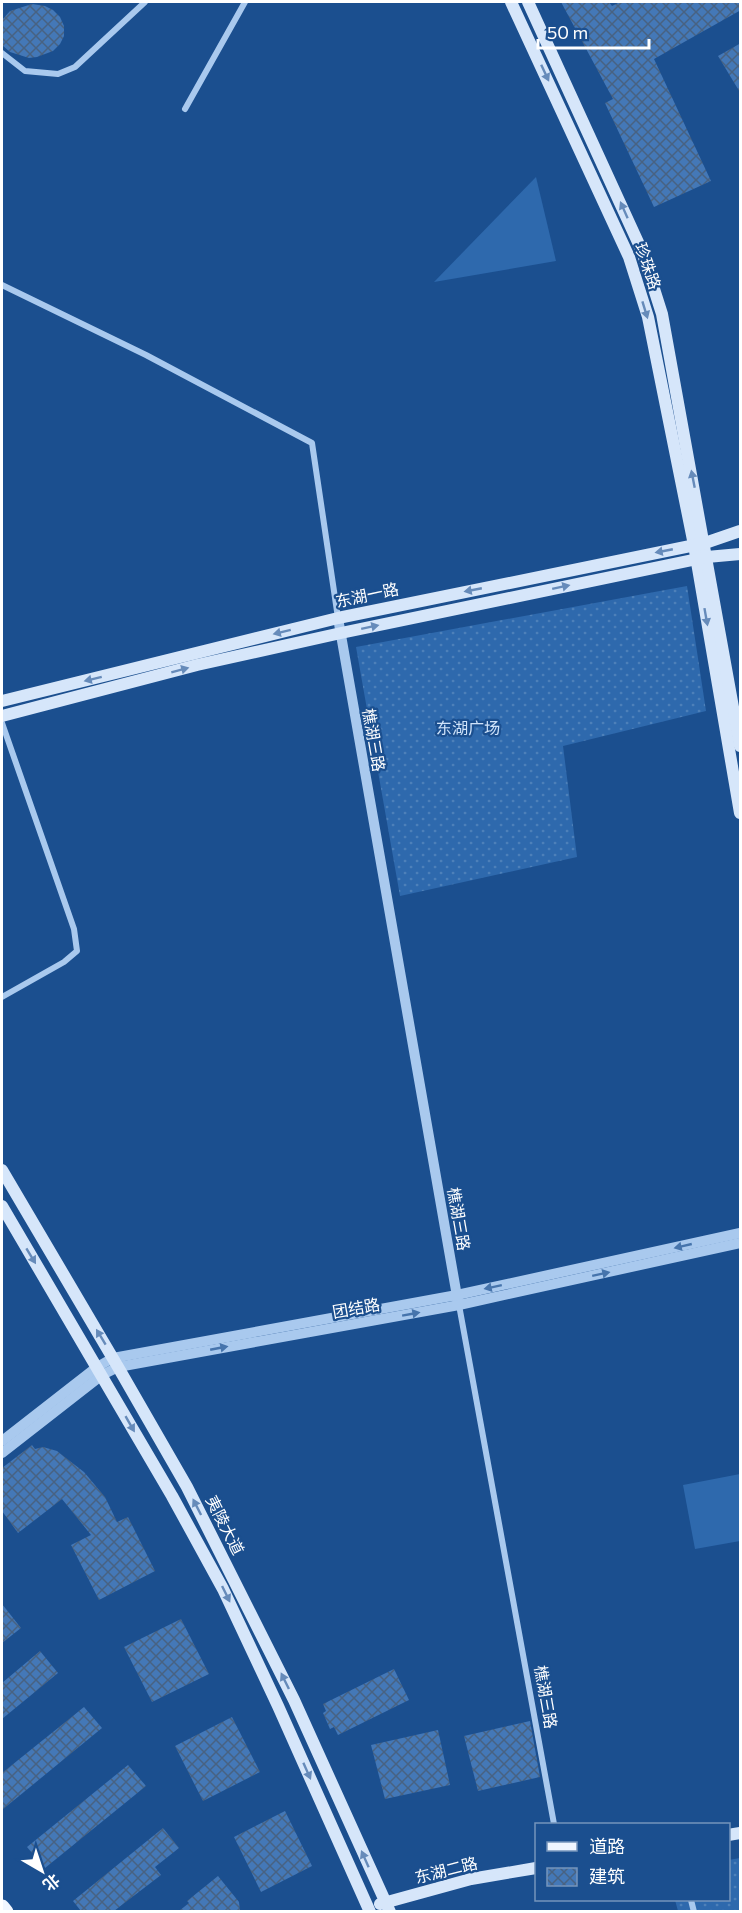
<svg xmlns="http://www.w3.org/2000/svg" width="742" height="1913" font-family="Commissioner,'Noto Sans SC',sans-serif">
	<style>
		.grass { fill: url(#grass-dots) }
		.pitch { fill: #2e69ad }
		.building { fill: url(#building-cross-hatch) }
		.lines { fill: none; stroke-linecap: round; stroke-linejoin: round }
		.minor { stroke: #a9c9ee; stroke-width: 6 }
		.tertiary { stroke: #a9c9ee; stroke-width: 10 }
		.secondary { stroke: #d6e6fa; stroke-width: 12 }
		.primary { stroke: #f0f6ff; stroke-width: 15 }
		.oneway { fill: #668bba }
		.oneway2 { fill: #4674ac }
		.labels { text-anchor: middle; stroke-width: 4.5; stroke-linejoin: round; paint-order: stroke }
		.street-label { font-size: 16px; fill: #fff; stroke: #1b4f8f }
		.park-label { font-size: 16px; fill: #cfe3fa; stroke: #1b4f8f }
	</style>
	<defs>
		<pattern id="grass-dots" width="8" height="8" patternUnits="userSpaceOnUse" patternTransform="scale(1.5)"><rect width="8" height="8" fill="#2e69ad"/><path d="M2 2h.1M6 6h.1" fill="none" stroke="#4d80b9" stroke-width="1.8" stroke-linecap="round"/></pattern>
		<pattern id="building-cross-hatch" width="8" height="8" patternUnits="userSpaceOnUse" patternTransform="scale(1.5)"><rect width="8" height="8" fill="#4478b7"/><path d="M0 0l8 8M0 8l8-8" fill="none" stroke="#486282"/></pattern>
	</defs>
	<rect width="100%" height="100%" fill="#1b4f8f"/>
	<!-- grass -->
	<g class="grass">
		<path d="M687,586L706,711L563,746L577,857L400,896L356,647Z"/>
		<path d="M740,1858V1911H678L675,1900H728L729,1860Z"/>
	</g>
	<!-- pitch -->
	<g class="pitch">
		<path d="M536,177L556,261L434,282Z"/>
		<path d="M740,1474V1541L695,1549L683,1485Z"/>
	</g>
	<!-- building -->
	<g class="building">
		<path d="M561,2H609L612,6L620,2H741V10L654,59L711,181L654,207L605,103L613,99Z"/>
		<path d="M32,4L45,6L53,10L60,17L64,26V36L60,44L53,51L37,57L29,58L10,52L2,45V20L10,11Z"/>
		<path d="M741,43V94L718,56Z"/>
		<path d="M32,1445L35,1449L43,1447L57,1451L84,1472L105,1497L117,1522L128,1517L155,1571L99,1600L71,1545L91,1535L62,1499L18,1533L2,1511V1468Z"/>
		<path d="M2,1604L21,1628L2,1643Z"/>
		<path d="M181,1619L209,1674L152,1702L124,1647Z"/>
		<path d="M40,1651L58,1673L2,1719V1683Z"/>
		<path d="M394,1669L409,1700L338,1735L334,1727L330,1729L323,1713L326,1711L323,1704Z"/>
		<path d="M84,1707L102,1728L2,1810V1773Z"/>
		<path d="M232,1717L260,1772L203,1801L175,1746Z"/>
		<path d="M530,1721L540,1777L478,1791L464,1736Z"/>
		<path d="M438,1730L450,1785L385,1799L371,1745Z"/>
		<path d="M128,1765L146,1786L45,1868L27,1847Z"/>
		<path d="M285,1811L312,1866L261,1892L234,1837Z"/>
		<path d="M163,1828L179,1848L155,1867L161,1875L114,1911H81L73,1901Z"/>
		<path d="M218,1876L239,1902L240,1911H179L189,1903L187,1901Z"/>
	</g>
	<g class="lines">
		<!-- minor -->
		<g class="minor">
			<path d="M2,53L25,71L58,74L75,67L145,2"/>
			<path d="M185,109L245,2"/>
			<path d="M2,285L146,355L312,443L338,618"/>
			<path d="M2,723L74,929L77,951L64,962L2,997"/>
			<path d="M459,1305L554,1824"/>
			<path d="M691,1900L694,1912"/>
		</g>
		<!-- tertiary -->
		<g class="tertiary">
			<path d="M338,618L458,1302"/>
			<path d="M2,1441L97,1367L113,1358L457,1295L740,1233"/>
			<path d="M2,1453L102,1375L118,1367L459,1305L740,1243"/>
		</g>
		<!-- secondary -->
		<g class="secondary">
			<path d="M511,2L629,257L648,317L694,545L740,813"/>
			<path d="M528,2L642,251L662,314L740,746"/>
			<path d="M2,701L338,618L705,543L740,531"/>
			<path d="M2,716L197,665L341,633L707,557L740,554"/>
			<path d="M2,1170L118,1367L187,1487L294,1700L390,1912"/>
			<path d="M2,1206L172,1496L223,1589L278,1706L370,1912"/>
			<path d="M728,1835L740,1833"/>
			<path d="M380,1904L471,1879L536,1868"/>
		</g>
		<!-- primary -->
		<path class="primary" d="M2,1907L6,1912"/>
	</g>
	<!-- one-way arrows -->
	<defs><path id="oneway-solid" d="M-6-.8H1V-3.2L6.5 0L1 3.2V.8H-6Z" transform="scale(1.5)"/></defs>
	<g class="oneway">
		<use href="#oneway-solid" transform="translate(545 73) rotate(65)"/>
		<use href="#oneway-solid" transform="translate(624 210) rotate(-114)"/>
		<use href="#oneway-solid" transform="translate(645 310) rotate(73)"/>
		<use href="#oneway-solid" transform="translate(693 479) rotate(-101)"/>
		<use href="#oneway-solid" transform="translate(664 551) rotate(169)"/>
		<use href="#oneway-solid" transform="translate(561 587) rotate(-12)"/>
		<use href="#oneway-solid" transform="translate(473 590) rotate(169)"/>
		<use href="#oneway-solid" transform="translate(706 617) rotate(80)"/>
		<use href="#oneway-solid" transform="translate(370 627) rotate(-12)"/>
		<use href="#oneway-solid" transform="translate(282 632) rotate(166)"/>
		<use href="#oneway-solid" transform="translate(180 670) rotate(-15)"/>
		<use href="#oneway-solid" transform="translate(93 679) rotate(166)"/>
		<use href="#oneway-solid" transform="translate(31 1256) rotate(59)"/>
		<use href="#oneway-solid" transform="translate(101 1337) rotate(-121)"/>
		<use href="#oneway-solid" transform="translate(130 1424) rotate(60)"/>
		<use href="#oneway-solid" transform="translate(197 1507) rotate(-117)"/>
		<use href="#oneway-solid" transform="translate(226 1594) rotate(64)"/>
		<use href="#oneway-solid" transform="translate(285 1681) rotate(-116)"/>
		<use href="#oneway-solid" transform="translate(307 1771) rotate(66)"/>
		<use href="#oneway-solid" transform="translate(365 1859) rotate(-114)"/>
	</g>
	<g class="oneway2">
		<use href="#oneway-solid" transform="translate(683 1246) rotate(167)"/>
		<use href="#oneway-solid" transform="translate(601 1274) rotate(-12)"/>
		<use href="#oneway-solid" transform="translate(493 1287) rotate(168)"/>
		<use href="#oneway-solid" transform="translate(411 1314) rotate(-10)"/>
		<use href="#oneway-solid" transform="translate(219 1348) rotate(-11)"/>
	</g>
	<g class="labels">
		<!-- street labels -->
		<g class="street-label">
			<text transform="translate(648 266) rotate(71)" y="6">珍珠路</text>
			<text transform="translate(367 595) rotate(-12)" y="6">东湖一路</text>
			<text transform="translate(374 740) rotate(80)" y="6">樵湖三路</text>
			<text transform="translate(459 1219) rotate(80)" y="6">樵湖三路</text>
			<text transform="translate(356 1308) rotate(-10)" y="6">团结路</text>
			<text transform="translate(225 1525) rotate(63)" y="6">夷陵大道</text>
			<text transform="translate(546 1697) rotate(80)" y="6">樵湖三路</text>
			<text transform="translate(446 1870) rotate(-14)" y="6">东湖二路</text>
		</g>
		<!-- park labels -->
		<g class="park-label">
			<text x="468" y="734">东湖广场</text>
		</g>
	</g>
	<!-- border -->
	<rect width="742" height="1913" fill="none" stroke="#ffffff" stroke-width="6"/>
	<!-- legend -->
	<rect x="535" y="1823" width="195" height="78" fill="#1b4f8f" stroke="#7695bc" stroke-width="1.5"/>
	<rect x="547" y="1842" width="30" height="9" fill="#f0f6ff" stroke="#7695bc" stroke-width="1.5"/>
	<text x="589" y="1853" font-size="18" fill="#ffffff">道路</text>
	<rect x="547" y="1868" width="30" height="18" fill="url(#building-cross-hatch)" stroke="#7695bc" stroke-width="1.5"/>
	<text x="589" y="1883" font-size="18" fill="#ffffff">建筑</text>
	<!-- north arrow -->
	<g transform="translate(42 1871) rotate(141)" stroke="#1b4f8f" stroke-width="4.5" paint-order="stroke">
	<path d="M0-4.5L10 22L0 15L-10 22Z" fill="#ffffff"/>
	<text y="-9" font-size="16" font-weight="bold" text-anchor="middle" fill="#ffffff">北</text>
	</g>
	<!-- scale -->
	<path d="M538 39v9h111v-9" fill="none" stroke="#ffffff" stroke-width="3"/>
	<text x="547" y="39" font-size="18" fill="#ffffff" stroke="#1b4f8f" stroke-width="4.5" paint-order="stroke">50 m</text>
</svg>
